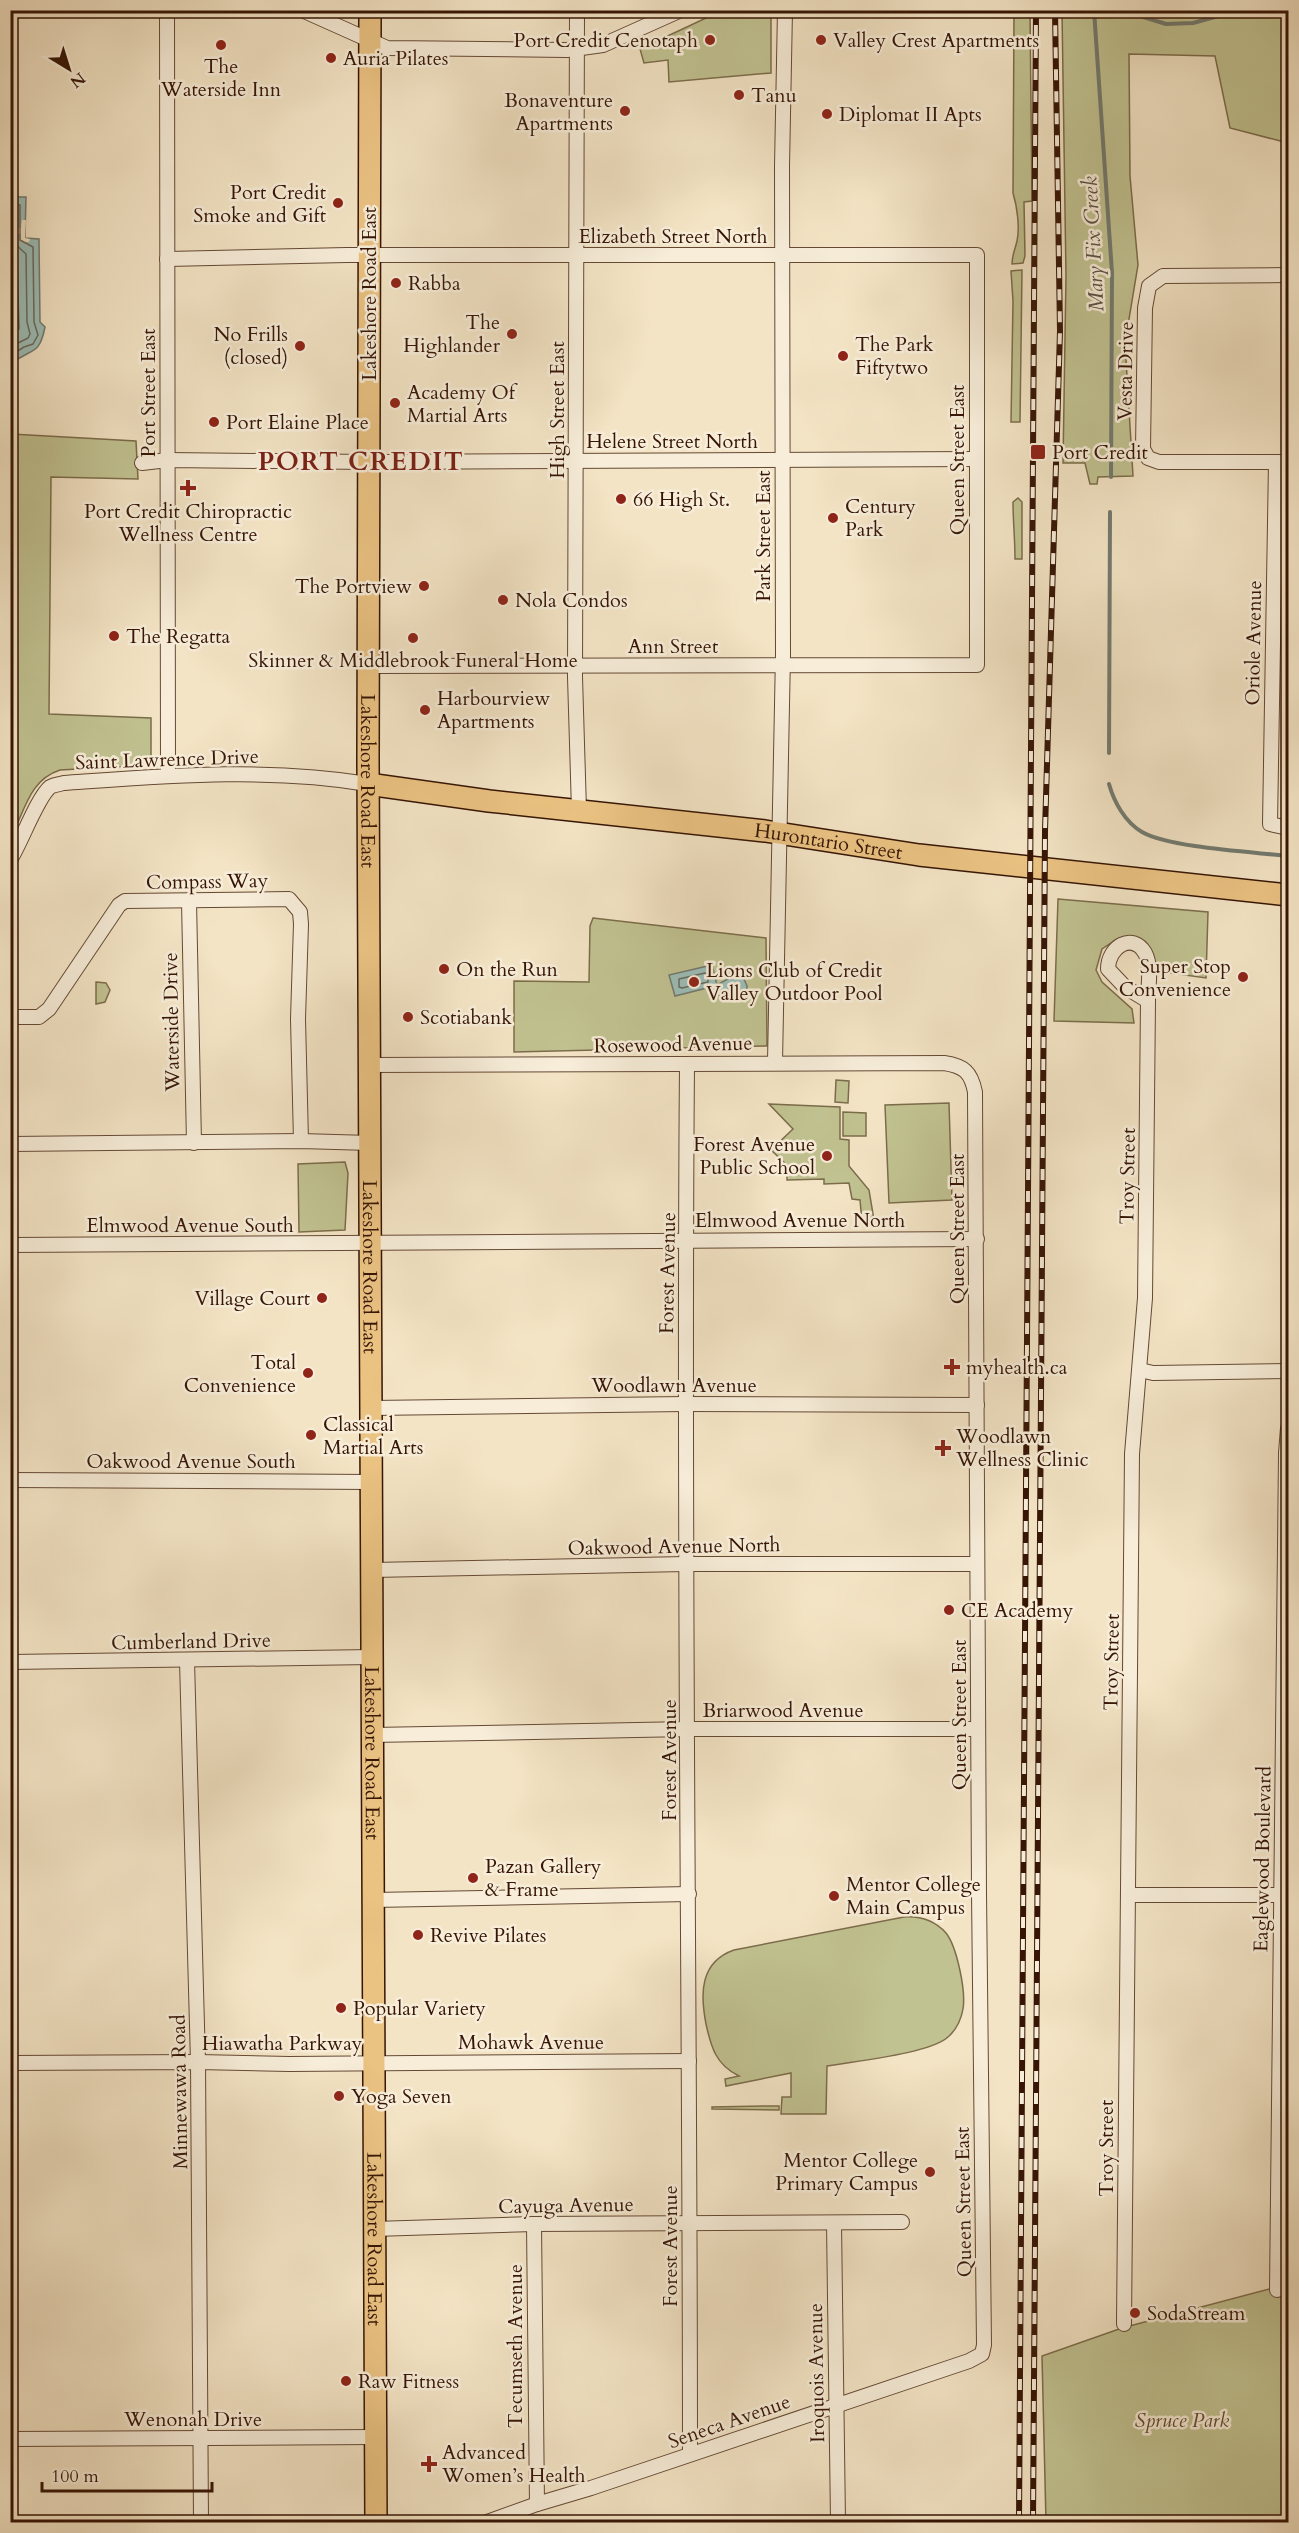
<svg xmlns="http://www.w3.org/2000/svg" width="1299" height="2533" font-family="Cardo,serif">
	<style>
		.green { fill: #c1c291; stroke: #7c6c4b; stroke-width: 1.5 }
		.water { fill: #9cbeb8; stroke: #737a70; stroke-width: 1.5 }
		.pier { fill: #f3e4c5 }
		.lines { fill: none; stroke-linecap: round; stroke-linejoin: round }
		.shore { stroke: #696a5e; stroke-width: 1.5 }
		.stream { stroke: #737a70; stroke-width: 4 }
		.street-casing { stroke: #654935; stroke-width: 16 }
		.primary-casing { stroke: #361505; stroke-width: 24 }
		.street { stroke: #f7edd9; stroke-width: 14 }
		.primary { stroke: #eac282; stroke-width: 21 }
		.rail-casing { stroke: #361505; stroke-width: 6 }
		.rail { stroke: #f7edd9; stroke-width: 4; stroke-dasharray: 11; stroke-linecap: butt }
		.poi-dot { fill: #8f2418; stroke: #f7edd9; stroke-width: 2 }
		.labels { text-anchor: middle; stroke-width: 5; stroke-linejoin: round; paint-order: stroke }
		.poi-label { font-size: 20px; fill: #361505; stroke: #f7edd9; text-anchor: start }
		.street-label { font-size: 20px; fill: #361505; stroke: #f7edd9 }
		.park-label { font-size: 20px; font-style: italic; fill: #60492f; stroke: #f7edd9 }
		.water-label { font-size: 21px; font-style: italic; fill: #5a5044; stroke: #f7edd9 }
		.district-label { font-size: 26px; font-weight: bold; letter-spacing: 1.5px; fill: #7a1f14; stroke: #f7edd9 }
	</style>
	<rect width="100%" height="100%" fill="#f3e4c5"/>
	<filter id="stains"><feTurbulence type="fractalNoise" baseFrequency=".00333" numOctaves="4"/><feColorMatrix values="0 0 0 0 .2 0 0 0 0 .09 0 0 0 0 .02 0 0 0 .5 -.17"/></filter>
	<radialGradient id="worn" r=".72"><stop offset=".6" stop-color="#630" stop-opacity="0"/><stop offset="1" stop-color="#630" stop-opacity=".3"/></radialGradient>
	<!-- green -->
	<g class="green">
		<path d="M723,10L771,11V73L669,82L668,60L644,63L640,49Z"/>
		<path d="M1014,11H1030L1032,201L1024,202L1025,256L1023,263L1012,264C1012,255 1015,250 1017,241C1020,228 1017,206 1013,193Z"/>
		<path d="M1062,11H1288V143L1230,128L1215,56L1129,54L1130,176L1138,265L1125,343L1133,476L1098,477L1097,484H1090L1085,463H1063L1066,276Z"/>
		<path d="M1022,270L1020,422H1011L1013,301L1011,271Z"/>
		<path d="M11,434L136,441L138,479L51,477L49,714L151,718V765L60,770C29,780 25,811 11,837Z"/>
		<path d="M1018,498L1022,502V559H1015C1015,539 1013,521 1013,502Z"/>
		<path d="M1058,899L1208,912L1206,978L1149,970L1137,943L1117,939L1102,949L1096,970L1102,982L1132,1009L1134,1023L1054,1021Z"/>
		<path d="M593,918L766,938L767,1046L514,1052V981L589,982L590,926Z"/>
		<path d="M96,982L106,983L110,990L105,1002L96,1004Z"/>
		<path d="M836,1080L849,1081L848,1103L835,1102Z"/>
		<path d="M949,1103L952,1200L889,1203L885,1105Z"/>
		<path d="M769,1104L840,1107V1139L849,1140V1166L869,1190L874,1220L862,1222L860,1200L852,1199L849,1183L824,1184V1179L787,1180V1165L771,1150L793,1129Z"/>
		<path d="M843,1112L866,1113V1136H843Z"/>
		<path d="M345,1162L348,1173L345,1230L299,1232L298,1164Z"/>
		<path d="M904,1917C920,1916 935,1921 946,1933C957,1947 966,1991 963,2009C961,2020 956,2030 948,2037C929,2054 854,2061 827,2066L826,2114H781L782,2097H791V2073L726,2086L725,2079L739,2076C716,2065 711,2047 706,2024C700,1993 700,1962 734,1950Z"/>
		<path d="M763,2106H779V2110L712,2109V2107Z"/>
		<path d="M1288,2284V2522H1046L1042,2356L1122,2328Z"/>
	</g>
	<!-- water -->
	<g class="water">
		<path d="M11,197H26L25,238L39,239L40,322L45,327C39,357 32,347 11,364Z"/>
		<path d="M712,965L717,985L741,972L747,986V996L711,995V987L675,996L669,975Z"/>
	</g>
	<!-- pier -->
	<path class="pier" d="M22,220H26L25,238L30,239L29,242H21V234H11V228H21Z"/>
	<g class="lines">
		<!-- shore -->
		<g class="shore">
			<path d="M10,203L20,205V240L33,247L34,322L38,335L33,344L24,347L10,356"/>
			<path d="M10,210L13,242L26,254L27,322L30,334L28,338L10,347"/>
			<path d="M10,255L17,261L19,329L10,336"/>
			<path d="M705,973L708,975V982L682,988L679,987V979Z"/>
		</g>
		<!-- stream -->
		<g class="stream">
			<path d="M1094,10L1112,273L1111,477"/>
			<path d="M1121,10L1166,24L1193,23L1240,10"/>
			<path d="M1109,753L1110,512"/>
			<path d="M1109,784C1114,802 1125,822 1142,832C1170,848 1254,852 1288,856"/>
		</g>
		<defs>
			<g id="street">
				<path d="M167,10L168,776"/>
				<path d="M302,10L387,48L567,50L603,45L681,10"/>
				<path d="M577,10L575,677L579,810"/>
				<path d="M167,259L347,255H977V665L368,666"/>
				<path d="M1288,275L1163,276L1149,286L1145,308L1143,449L1148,458L1159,462H1288"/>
				<path d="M1276,462L1270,824L1288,828"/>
				<path d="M142,463L168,460L368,462L976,459"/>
				<path d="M10,860C21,843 37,798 50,787C53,785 60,784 64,783C165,776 268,767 368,784"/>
				<path d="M189,901L194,1143"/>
				<path d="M10,1017H39L49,1009L119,905L125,901L289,899L300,912L301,924L298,1019L301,1141"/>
				<path d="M775,1062L783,654L782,166L785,10"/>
				<path d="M370,1065L944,1063C964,1066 971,1072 975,1092L979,1893L984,2345L982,2354L969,2361L591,2488L537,2504L487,2522"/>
				<path d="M687,1065C683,1528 690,1991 690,2454"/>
				<path d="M10,1144L301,1141L370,1143"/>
				<path d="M10,1245L977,1239"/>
				<path d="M1140,1370L1153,1373L1288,1371"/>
				<path d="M371,1408L685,1404L977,1405"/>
				<path d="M10,1480L371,1482"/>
				<path d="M372,1570L686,1564H977"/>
				<path d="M187,1661L198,2062L201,2522"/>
				<path d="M10,1662L372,1657"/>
				<path d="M372,1735L688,1729H978"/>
				<path d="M1128,1895H1288"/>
				<path d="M373,1900L689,1894"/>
				<path d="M10,2063L198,2062L289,2064L689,2061"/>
				<path d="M834,2223L838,2522"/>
				<path d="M534,2224L537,2504"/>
				<path d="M374,2229L534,2224L902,2222"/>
				<path d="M1277,2290L1286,1453L1288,1428"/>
				<path d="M1124,2324L1132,1454L1145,1298L1148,1001C1148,987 1152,966 1145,953C1133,932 1108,946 1108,969L1125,987L1148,1001"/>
				<path d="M10,2439L375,2437"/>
			</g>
			<g id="primary">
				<path id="s1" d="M370,10L368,760L376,2522"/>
				<path id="s2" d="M368,784L489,801L765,831L919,855L1288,895"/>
			</g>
		</defs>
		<!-- street casing -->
		<use href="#street" class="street-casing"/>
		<!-- primary casing -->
		<use href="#primary" class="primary-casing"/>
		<!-- street -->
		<use href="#street" class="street"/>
		<!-- primary -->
		<use href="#primary" class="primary"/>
		<defs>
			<g id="rail">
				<path d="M1019,2522L1036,10"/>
				<path d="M1033,2522L1045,831L1060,331L1055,10"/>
			</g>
		</defs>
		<!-- rail casing -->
		<use href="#rail" class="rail-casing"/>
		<!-- rail -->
		<use href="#rail" class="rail"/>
	</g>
	<!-- markers -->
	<g class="poi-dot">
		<circle cx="710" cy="40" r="6"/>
		<circle cx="821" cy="40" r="6"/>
		<circle cx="221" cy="45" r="6"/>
		<circle cx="331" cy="58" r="6"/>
		<circle cx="739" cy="95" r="6"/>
		<circle cx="625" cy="111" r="6"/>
		<circle cx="827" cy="114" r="6"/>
		<circle cx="338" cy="203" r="6"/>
		<circle cx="396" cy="283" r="6"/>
		<circle cx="512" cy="334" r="6"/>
		<circle cx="300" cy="346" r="6"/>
		<circle cx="843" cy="356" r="6"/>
		<circle cx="395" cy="403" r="6"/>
		<circle cx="214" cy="422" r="6"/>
		<rect x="1030" y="444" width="16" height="16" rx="3"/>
		<path d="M185 479h6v6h6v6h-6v6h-6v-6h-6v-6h6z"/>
		<circle cx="621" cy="499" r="6"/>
		<circle cx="833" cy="518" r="6"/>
		<circle cx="424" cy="586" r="6"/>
		<circle cx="503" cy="600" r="6"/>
		<circle cx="114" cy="636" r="6"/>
		<circle cx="413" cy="638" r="6"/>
		<circle cx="425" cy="710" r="6"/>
		<circle cx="444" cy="969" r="6"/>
		<circle cx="1243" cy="977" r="6"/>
		<circle cx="694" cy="982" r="6"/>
		<circle cx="408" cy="1017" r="6"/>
		<circle cx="827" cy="1156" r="6"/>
		<circle cx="322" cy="1298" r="6"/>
		<path d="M949 1358h6v6h6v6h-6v6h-6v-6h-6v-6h6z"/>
		<circle cx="308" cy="1373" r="6"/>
		<circle cx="311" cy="1435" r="6"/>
		<path d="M940 1439h6v6h6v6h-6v6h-6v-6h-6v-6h6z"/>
		<circle cx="949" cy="1610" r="6"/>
		<circle cx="473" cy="1878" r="6"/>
		<circle cx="834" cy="1896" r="6"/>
		<circle cx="418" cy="1935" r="6"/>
		<circle cx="341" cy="2008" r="6"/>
		<circle cx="339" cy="2096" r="6"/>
		<circle cx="930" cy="2172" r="6"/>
		<circle cx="1135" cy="2313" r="6"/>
		<circle cx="346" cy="2381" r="6"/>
		<path d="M426 2455h6v6h6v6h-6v6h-6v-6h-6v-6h6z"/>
	</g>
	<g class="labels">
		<!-- poi labels -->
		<g class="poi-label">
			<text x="698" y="47" text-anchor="end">Port Credit Cenotaph</text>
			<text x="833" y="47">Valley Crest Apartments</text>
			<text x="343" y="65">Auria Pilates</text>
			<text x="221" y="73" text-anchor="middle">The<tspan x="221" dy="23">Waterside Inn</tspan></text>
			<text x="751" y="102">Tanu</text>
			<text x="613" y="107" text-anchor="end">Bonaventure<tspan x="613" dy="23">Apartments</tspan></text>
			<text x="839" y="121">Diplomat II Apts</text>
			<text x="326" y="199" text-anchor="end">Port Credit<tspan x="326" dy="23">Smoke and Gift</tspan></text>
			<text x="408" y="290">Rabba</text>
			<text x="500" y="329" text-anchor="end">The<tspan x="500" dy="23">Highlander</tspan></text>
			<text x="288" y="341" text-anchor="end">No Frills<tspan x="288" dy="23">(closed)</tspan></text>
			<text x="855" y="351">The Park<tspan x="855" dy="23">Fiftytwo</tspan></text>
			<text x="407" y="399">Academy Of<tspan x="407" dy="23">Martial Arts</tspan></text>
			<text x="226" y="429">Port Elaine Place</text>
			<text x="1052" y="459">Port Credit</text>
			<text x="633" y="506">66 High St.</text>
			<text x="845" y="513">Century<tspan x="845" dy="23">Park</tspan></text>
			<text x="188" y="518" text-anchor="middle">Port Credit Chiropractic<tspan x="188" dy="23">Wellness Centre</tspan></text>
			<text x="412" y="593" text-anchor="end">The Portview</text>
			<text x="515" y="607">Nola Condos</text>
			<text x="126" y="643">The Regatta</text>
			<text x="413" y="667" text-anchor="middle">Skinner &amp; Middlebrook Funeral Home</text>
			<text x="437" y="705">Harbourview<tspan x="437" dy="23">Apartments</tspan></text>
			<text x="1231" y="973" text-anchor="end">Super Stop<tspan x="1231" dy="23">Convenience</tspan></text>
			<text x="456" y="976">On the Run</text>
			<text x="706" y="977">Lions Club of Credit<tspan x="706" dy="23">Valley Outdoor Pool</tspan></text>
			<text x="420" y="1024">Scotiabank</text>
			<text x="815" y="1151" text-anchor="end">Forest Avenue<tspan x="815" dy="23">Public School</tspan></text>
			<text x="310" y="1305" text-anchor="end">Village Court</text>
			<text x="296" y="1369" text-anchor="end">Total<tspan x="296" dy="23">Convenience</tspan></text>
			<text x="966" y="1374">myhealth.ca</text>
			<text x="323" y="1431">Classical<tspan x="323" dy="23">Martial Arts</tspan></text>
			<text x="956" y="1443">Woodlawn<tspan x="956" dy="23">Wellness Clinic</tspan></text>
			<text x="961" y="1617">CE Academy</text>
			<text x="485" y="1873">Pazan Gallery<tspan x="485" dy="23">&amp; Frame</tspan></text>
			<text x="846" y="1891">Mentor College<tspan x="846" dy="23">Main Campus</tspan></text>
			<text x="430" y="1942">Revive Pilates</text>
			<text x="353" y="2015">Popular Variety</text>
			<text x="351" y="2103">Yoga Seven</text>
			<text x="918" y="2167" text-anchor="end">Mentor College<tspan x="918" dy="23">Primary Campus</tspan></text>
			<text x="1147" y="2320">SodaStream</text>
			<text x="358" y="2388">Raw Fitness</text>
			<text x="442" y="2459">Advanced<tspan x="442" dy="23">Women’s Health</tspan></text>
		</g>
		<!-- street labels -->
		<g class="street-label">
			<text x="673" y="243">Elizabeth Street North</text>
			<text transform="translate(369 294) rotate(-90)" y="7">Lakeshore Road East</text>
			<text transform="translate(1125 371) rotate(-89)" y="7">Vesta Drive</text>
			<text transform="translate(148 393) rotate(-90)" y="7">Port Street East</text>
			<text transform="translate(557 410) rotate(-90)" y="7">High Street East</text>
			<text x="672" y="448">Helene Street North</text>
			<text transform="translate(957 460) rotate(-90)" y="7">Queen Street East</text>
			<text transform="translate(763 536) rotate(-90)" y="7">Park Street East</text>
			<text transform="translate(1253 643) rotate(-89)" y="7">Oriole Avenue</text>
			<text x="673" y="653">Ann Street</text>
			<text transform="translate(167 759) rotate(-2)" y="7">Saint Lawrence Drive</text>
			<text dy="7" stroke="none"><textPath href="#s1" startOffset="771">Lakeshore Road East</textPath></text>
			<text dy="7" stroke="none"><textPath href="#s2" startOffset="464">Hurontario Street</textPath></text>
			<text transform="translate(207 881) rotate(-1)" y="7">Compass Way</text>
			<text transform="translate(171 1022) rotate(-91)" y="7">Waterside Drive</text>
			<text transform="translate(673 1044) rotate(-1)" y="7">Rosewood Avenue</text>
			<text transform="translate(1127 1176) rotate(-89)" y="7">Troy Street</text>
			<text x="800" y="1227">Elmwood Avenue North</text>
			<text x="190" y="1232">Elmwood Avenue South</text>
			<text transform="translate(957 1229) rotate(-90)" y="7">Queen Street East</text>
			<text dy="7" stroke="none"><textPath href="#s1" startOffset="1257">Lakeshore Road East</textPath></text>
			<text transform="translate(667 1273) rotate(-89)" y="7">Forest Avenue</text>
			<text x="674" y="1392">Woodlawn Avenue</text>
			<text x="191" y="1468">Oakwood Avenue South</text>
			<text transform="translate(674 1546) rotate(-1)" y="7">Oakwood Avenue North</text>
			<text transform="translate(191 1641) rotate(-1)" y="7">Cumberland Drive</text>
			<text transform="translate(1111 1662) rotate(-89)" y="7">Troy Street</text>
			<text x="783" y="1717">Briarwood Avenue</text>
			<text transform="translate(959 1715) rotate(-90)" y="7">Queen Street East</text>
			<text dy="7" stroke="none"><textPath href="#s1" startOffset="1743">Lakeshore Road East</textPath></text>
			<text transform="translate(669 1760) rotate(-90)" y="7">Forest Avenue</text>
			<text transform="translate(1262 1859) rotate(-89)" y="7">Eaglewood Boulevard</text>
			<text x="531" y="2049">Mohawk Avenue</text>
			<text x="282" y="2050">Hiawatha Parkway</text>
			<text transform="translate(179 2092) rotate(-91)" y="7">Minnewawa Road</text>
			<text transform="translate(1106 2148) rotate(-90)" y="7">Troy Street</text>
			<text transform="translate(963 2202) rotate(-91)" y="7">Queen Street East</text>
			<text transform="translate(566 2205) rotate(-1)" y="7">Cayuga Avenue</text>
			<text dy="7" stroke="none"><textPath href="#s1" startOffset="2229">Lakeshore Road East</textPath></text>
			<text transform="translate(670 2246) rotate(-90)" y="7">Forest Avenue</text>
			<text transform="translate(515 2346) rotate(-90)" y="7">Tecumseth Avenue</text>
			<text transform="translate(816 2373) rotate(-91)" y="7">Iroquois Avenue</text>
			<text x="193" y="2426">Wenonah Drive</text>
			<text transform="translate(729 2421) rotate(-19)" y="7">Seneca Avenue</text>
		</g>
		<!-- park labels -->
		<g class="park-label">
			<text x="1182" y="2427">Spruce Park</text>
		</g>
		<!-- water labels -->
		<g class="water-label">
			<text transform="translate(1093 244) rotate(-93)" y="7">Mary Fix Creek</text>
		</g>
		<!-- district labels -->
		<g class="district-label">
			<text x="361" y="470">PORT CREDIT</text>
		</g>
	</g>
	<!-- margin -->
	<rect width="1299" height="2533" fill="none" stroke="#f3e4c5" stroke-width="36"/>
	<rect x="12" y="12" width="1275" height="2509" fill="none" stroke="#361505" stroke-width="3"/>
	<rect x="18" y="18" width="1263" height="2497" fill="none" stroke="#361505" stroke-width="1.5"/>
	<!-- north arrow -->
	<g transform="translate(69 69) rotate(142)" stroke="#f7edd9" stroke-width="4.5" paint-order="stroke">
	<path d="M0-4.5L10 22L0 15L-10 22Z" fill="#361505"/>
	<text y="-9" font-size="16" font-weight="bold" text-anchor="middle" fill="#361505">N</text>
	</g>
	<!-- scale -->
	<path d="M42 2482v9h170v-9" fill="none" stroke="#361505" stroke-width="3"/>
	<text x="51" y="2482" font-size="18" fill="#361505" stroke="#f7edd9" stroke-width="4.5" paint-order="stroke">100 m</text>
	<rect width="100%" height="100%" filter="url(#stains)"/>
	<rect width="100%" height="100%" fill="url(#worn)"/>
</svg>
